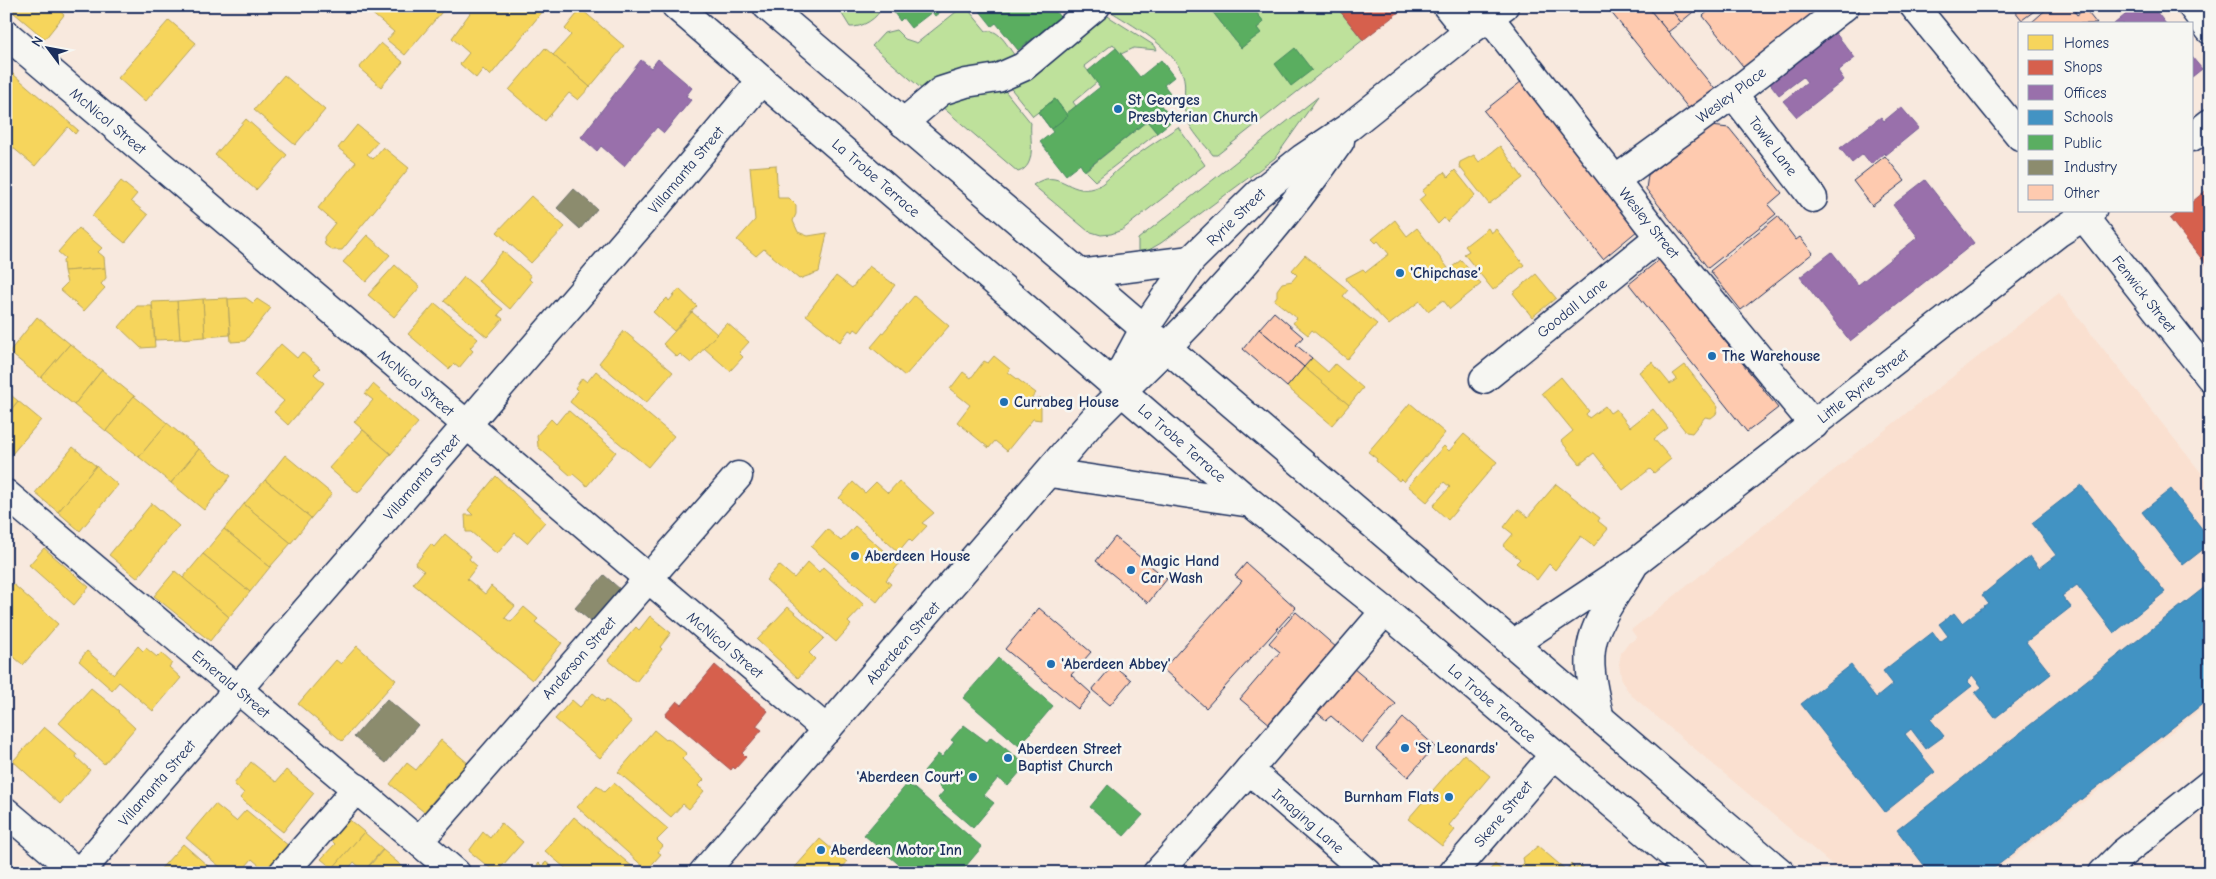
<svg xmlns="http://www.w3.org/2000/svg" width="2216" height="879" font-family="'Comic Neue',sans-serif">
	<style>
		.built { fill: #fae0d0 }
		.green { fill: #bee19b; stroke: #6c887c }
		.homes { fill: #f6d55c; stroke: #b4a35d }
		.shops { fill: #d6604d; stroke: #9e5152 }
		.offices { fill: #9970ab; stroke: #735c94 }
		.schools { fill: #4393c3; stroke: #3775a5 }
		.public { fill: #5aae61; stroke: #478860 }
		.industry { fill: #8c8c6e; stroke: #6a7069 }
		.building { fill: #fecaaf; stroke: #1b2f5e }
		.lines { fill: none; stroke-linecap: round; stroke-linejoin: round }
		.minor-casing { stroke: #1b2f5e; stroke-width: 31 }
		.major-casing { stroke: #1b2f5e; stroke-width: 31 }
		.highway-casing { stroke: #1b2f5e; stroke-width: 31 }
		.minor { stroke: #f6f6f2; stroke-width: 28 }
		.major { stroke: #f6f6f2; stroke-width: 28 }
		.highway { stroke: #f6f6f2; stroke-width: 28 }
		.poi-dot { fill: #1f6fb2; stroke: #f6f6f2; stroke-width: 2 }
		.labels { text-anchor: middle; stroke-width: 5; stroke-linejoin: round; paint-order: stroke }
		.street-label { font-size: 15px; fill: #1b2f5e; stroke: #f6f6f2 }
		.poi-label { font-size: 15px; font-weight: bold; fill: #1b2f5e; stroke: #f6f6f2; text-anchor: start }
	</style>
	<rect width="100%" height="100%" fill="#f8e9de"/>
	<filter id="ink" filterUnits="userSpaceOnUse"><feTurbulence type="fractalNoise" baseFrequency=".02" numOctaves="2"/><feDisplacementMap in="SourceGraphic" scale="10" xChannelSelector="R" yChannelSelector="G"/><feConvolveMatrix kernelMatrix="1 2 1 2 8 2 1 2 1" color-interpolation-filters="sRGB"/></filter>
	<g filter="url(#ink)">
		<!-- built -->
		<path class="built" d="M2059,293L2210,484V702L1993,873H1842L1631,695L1622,682L1619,664L1621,653L1627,644L1637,638L1631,630Z"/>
		<!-- green -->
		<g class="green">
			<path d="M837,6H882C879,18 862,28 850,27Z"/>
			<path d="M1111,6H1208L1241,48L1260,33L1257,28L1264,22L1251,6H1336L1363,40L1217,155H1213C1201,140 1185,126 1184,105C1184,96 1186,84 1183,75C1171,45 1133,26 1107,9Z"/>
			<path d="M966,7L986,31C999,28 1008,47 1015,56L1009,62L923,90L872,46L884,33L896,30L905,39L917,43L961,8Z"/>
			<path d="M1103,13L1155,46L1157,50L1134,48L1121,54L1113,44L1084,66L1097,82L1073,102L1076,106L1066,114L1055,99L1033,116L1008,85Z"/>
			<path d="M1002,87L1031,123C1029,138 1038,166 1018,172L941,106L946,100Z"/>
			<path d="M1318,97L1275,158L1161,243L1142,254H1138V239Z"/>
			<path d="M1147,121L1157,133L1095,181L1085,171Z"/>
			<path d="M1178,127L1205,165L1122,230L1111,234L1101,235L1088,231L1033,185C1060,166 1068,196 1094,188C1104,185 1113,173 1121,167C1139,152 1159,140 1178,127Z"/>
		</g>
		<!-- homes -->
		<g class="homes">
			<path d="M54,6L64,15L45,39L7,7Z"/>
			<path d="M363,6H447L405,55L387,40L394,32Z"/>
			<path d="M547,6L490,76L483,69L476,78L460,64L469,53L452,38L475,6Z"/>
			<path d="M581,9L624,46L590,87L553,55L571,35L565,29Z"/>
			<path d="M169,20L196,43L145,102L118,78Z"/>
			<path d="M381,43L403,62L381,87L359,68Z"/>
			<path d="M545,48L590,87L578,100L569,93L545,121L509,90Z"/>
			<path d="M6,68L78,130L75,134L68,127L35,166L6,142Z"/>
			<path d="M284,75L325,110L295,145L254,110Z"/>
			<path d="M246,119L287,155L256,190L215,155Z"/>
			<path d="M357,125L378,142L367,154L373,159L383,147L409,168L342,250H332L325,245L324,237L335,223L318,208L356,162L338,148Z"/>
			<path d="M1500,146L1523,178L1489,204L1459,166L1460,162L1474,155L1479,162Z"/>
			<path d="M776,165L778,198H789L796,205V214L793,221L798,232L808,236L827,233L819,272L799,279L764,249L756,256L737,240L755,220L750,167Z"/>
			<path d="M1455,170L1475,195L1447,222L1444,218L1438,224L1419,200L1425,195L1422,191L1444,172L1448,177Z"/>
			<path d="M121,181L137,194L131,201L148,215L125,243L92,216Z"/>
			<path d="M531,196L565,227L531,263L497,232Z"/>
			<path d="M1395,220L1407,236L1417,228L1448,268L1441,273L1442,275L1461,260L1481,284L1450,309L1443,300L1428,311L1420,301L1389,325L1347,281L1346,278L1363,269L1366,272L1389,254L1378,241L1376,243L1372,239Z"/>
			<path d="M79,228L102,248L98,252L104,257L105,268L64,271L63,261L65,258L58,252Z"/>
			<path d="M1488,228L1491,233L1496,229L1524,265L1493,290L1464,254L1469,251L1465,246Z"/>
			<path d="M367,235L390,255L366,282L343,262Z"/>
			<path d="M503,251L531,276L529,279L532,282L510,309L478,281Z"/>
			<path d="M1305,255L1348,290L1343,296L1377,324L1347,359L1312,330L1308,335L1293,323L1297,318L1274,300L1277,296V290L1282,283L1292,281L1297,275L1292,270Z"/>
			<path d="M395,265L420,287L394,317L368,295Z"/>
			<path d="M869,266L895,285L859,332L855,329L853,332L849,330L840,342L806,315L836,276L852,288Z"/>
			<path d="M105,268L106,278L101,284L105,288L84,311L60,290L67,283L64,271Z"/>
			<path d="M1536,274L1556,298L1532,317L1513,293Z"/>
			<path d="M464,277L503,309L498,315L503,319L487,337L444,301Z"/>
			<path d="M679,289L697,306L674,331L653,312L667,298L669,301Z"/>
			<path d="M914,296L949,326L905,376L871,347Z"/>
			<path d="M228,298L230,335L205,337L203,299Z"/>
			<path d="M246,298L253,303L257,299L271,308L245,341L231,342L228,299Z"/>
			<path d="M203,299L205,337L180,339L177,301Z"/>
			<path d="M177,301L180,339L155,340L152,302Z"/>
			<path d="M435,303L478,339L470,348L473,351L459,368L454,364L449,369L408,334Z"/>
			<path d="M137,306H152L155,347L141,348L119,327Z"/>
			<path d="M692,312L717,334L691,363L680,354L677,357L663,344Z"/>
			<path d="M37,317L70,344L41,378L9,352Z"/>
			<path d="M727,323L749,342L739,353L743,357L730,371L704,348Z"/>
			<path d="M624,331L673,372L646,403L599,363Z"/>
			<path d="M70,344L102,370L74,405L41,378Z"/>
			<path d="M281,344L297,358L302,352L320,368L314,374L324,383L288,425L274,412L284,401L254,375Z"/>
			<path d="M994,356L1010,369L1008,372L1036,393L1031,399L1041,398V420L1033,419L1007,451L995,441L989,448L957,422L970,405L950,389L963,372L971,378L984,361L988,363Z"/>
			<path d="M1312,358L1328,372L1335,364L1363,388L1349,405L1304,367Z"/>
			<path d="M1652,362L1670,384L1677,379L1673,374L1685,365L1718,407L1716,414L1711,418L1705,417L1692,433L1686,432L1639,372Z"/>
			<path d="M1304,367L1349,405L1332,425L1287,387Z"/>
			<path d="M102,370L134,396L106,431L74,405Z"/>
			<path d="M596,371L674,436L648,467L570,402L578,391L575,388L582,378L587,382Z"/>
			<path d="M1561,377L1589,411L1586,414L1589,418L1605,406L1610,413L1616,409L1630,427L1653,409L1668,428L1654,439L1671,459L1654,473L1650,469L1623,490L1594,453L1580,464L1561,441L1573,431L1542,393Z"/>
			<path d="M373,384L418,423L391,454L354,422L373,400L365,394Z"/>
			<path d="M6,391L18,401L6,416Z"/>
			<path d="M134,396L167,423L139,457L106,431Z"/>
			<path d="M18,401L41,420L6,461V416Z"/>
			<path d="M1410,403L1445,433L1404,482L1401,479L1399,481L1376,461L1377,459L1368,452Z"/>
			<path d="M569,411L616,452L587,486L573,474L571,476L538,447L537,435L551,419L556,424L565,413Z"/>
			<path d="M167,423L199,449L171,483L139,457Z"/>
			<path d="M363,430L391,454L358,493L329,468Z"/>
			<path d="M1464,434L1497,462L1448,520L1433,506L1450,487L1444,482L1427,502L1408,486L1444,446L1449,451Z"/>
			<path d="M73,447L96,466L58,512L35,493Z"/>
			<path d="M199,449L231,476L204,510L171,483Z"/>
			<path d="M285,455L332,494L311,518L265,480Z"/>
			<path d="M96,466L118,485L80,531L58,512Z"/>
			<path d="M496,476L545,522L527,543L515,533L497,554L471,532H466L465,515H473L468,510Z"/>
			<path d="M265,480L311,518L291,543L244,504Z"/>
			<path d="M899,481L934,513L922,523L927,526L912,542L909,539L898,552L839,498L853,482L865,493L876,482L888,493Z"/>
			<path d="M1556,484L1600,518L1598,521L1608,529L1594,546L1581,536L1555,570L1549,564L1537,580L1516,563L1520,559L1503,546L1513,534L1504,527L1518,509L1528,517Z"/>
			<path d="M152,503L179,526L137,578L109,555Z"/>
			<path d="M244,504L291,543L270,567L224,529Z"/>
			<path d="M855,526L899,564L886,580L891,584L877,602L811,547L827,529L841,541Z"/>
			<path d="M224,529L270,567L250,592L203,554Z"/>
			<path d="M445,534L471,556L469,559L477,566L467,579L485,594L491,586L515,606L505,618L511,622L524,607L538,619L535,622L562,643L532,680L413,584L424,571L415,564L431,544L434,547Z"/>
			<path d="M44,548L89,587L74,605L29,565Z"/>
			<path d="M203,554L250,592L229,617L183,578Z"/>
			<path d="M808,562L819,572L823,567L864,605L848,622L851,625L836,642L766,580L779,565L794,578Z"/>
			<path d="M175,571L229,617L210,641L154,596Z"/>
			<path d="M13,584L58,624L23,665L6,650V592Z"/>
			<path d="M788,607L824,638L809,653L815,659L798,678L757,640Z"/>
			<path d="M650,616L671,633L660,647L662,649L636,682L608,660L636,627L639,630Z"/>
			<path d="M138,646L143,651L146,648L157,657L161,653L172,663L169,667L181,678L153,711L119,682L112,690L79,661L87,651L114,674Z"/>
			<path d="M357,646L396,680L342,741L298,704L336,660L341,664Z"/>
			<path d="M91,688L119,711L118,712L135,728L104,764L59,723Z"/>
			<path d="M593,693L604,702L606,699L632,722L600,758L555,719L572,700L580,707Z"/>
			<path d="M44,727L77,755L76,757L90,770L60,804L13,761Z"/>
			<path d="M654,730L666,740L668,738L687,754L682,759L704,780L698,786L704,791L689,809L683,804L671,817L618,772Z"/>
			<path d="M441,740L469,764L452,784L449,782L424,812L390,784L407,763L416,770Z"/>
			<path d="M1464,754L1490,776L1449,825L1455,830L1442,846L1408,819Z"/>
			<path d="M251,762L276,782L286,770L314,793L283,832L240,798L244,793L234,784Z"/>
			<path d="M614,783L668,829L657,840L663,846L658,852L661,854L647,870L577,807L597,785L605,792Z"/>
			<path d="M215,804L236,821L246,810L290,847L268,873L252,859L240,873H227L186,838Z"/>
			<path d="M345,816L364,832L333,869L321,859L335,844L326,836Z"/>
			<path d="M574,817L640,873H571L545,851Z"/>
			<path d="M501,823L523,842L496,873L469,851L483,832L490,838Z"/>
			<path d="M364,832L383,849L364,871L354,862L345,873H336L332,869Z"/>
			<path d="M820,839L847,862L838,873H790Z"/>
			<path d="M183,844L216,873H157Z"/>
			<path d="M1538,846L1566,870L1571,864L1575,868L1581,866L1588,873H1521L1523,871L1519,868L1524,863L1523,858Z"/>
			<path d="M383,850L403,867L397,873H367L365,871Z"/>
			<path d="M1342,857L1360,873H1329Z"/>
			<path d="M546,862L559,873H531L539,863L542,866Z"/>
			<path d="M1495,864L1505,873H1487Z"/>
			<path d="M1319,866L1327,873H1313Z"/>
		</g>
		<!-- shops -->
		<g class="shops">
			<path d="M1336,6H1403L1404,8L1363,40Z"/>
			<path d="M2210,187V268H2209L2170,219L2180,211H2192V202Z"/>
			<path d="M715,665L768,711L756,726L762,730L742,753L746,757L735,769L733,767L731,770L665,715L677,701L682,705Z"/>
		</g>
		<!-- offices -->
		<g class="offices">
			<path d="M2136,6H2152L2166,24H2114Z"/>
			<path d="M1834,31L1855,58L1838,71L1844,80L1797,117L1783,101L1807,82L1803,77L1779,95L1768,81Z"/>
			<path d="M2192,57L2202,69L2192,77Z"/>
			<path d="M658,59L692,88L686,96L691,100L664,133L657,127L624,166L601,146L597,151L581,137L641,60L651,68Z"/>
			<path d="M1901,107L1919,128L1886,155L1884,153L1871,164L1863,154L1852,163L1840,148L1881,117L1884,121Z"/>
			<path d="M1925,180L1974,243L1850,341L1800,277L1832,252L1858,285L1918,237L1893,205Z"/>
		</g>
		<!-- schools -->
		<g class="schools">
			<path d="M2081,485L2165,592L2114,633L2077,585L2062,596L2071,607L2026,642L2051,674L1995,718L1975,693L1982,687L1973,676L1967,681L1972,686L1930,719L1944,736L1926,749L1911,729L1905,734L1935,772L1885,812L1801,704L1851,665L1876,698L1893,684L1883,671L1933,632L1940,642L1948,636L1939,624L1954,613L1962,623L1988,603L1982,595L2030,556L2039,568L2056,555L2032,523Z"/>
			<path d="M2171,489L2210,539V544L2183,565L2142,512Z"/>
			<path d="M2210,583V698L1988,873H1930L1897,830Z"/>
		</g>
		<!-- public -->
		<g class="public">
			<path d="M889,6H948L935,16L932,12L911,28L903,18L900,21Z"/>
			<path d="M976,6H1051L1060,17L1018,50L996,23L992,26Z"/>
			<path d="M1208,6H1251L1264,22L1257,28L1261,33L1241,48Z"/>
			<path d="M1116,48L1140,77L1161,60L1174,77L1164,85L1170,93L1159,103L1173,120L1157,133L1147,121L1084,171L1080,164L1066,175L1040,142L1053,132L1038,112L1055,99L1066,114L1100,87L1088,71Z"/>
			<path d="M1295,48L1312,70L1291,86L1275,64Z"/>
			<path d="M1055,99L1068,116L1051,129L1038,112Z"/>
			<path d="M998,658L1053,706L1019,746L963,698Z"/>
			<path d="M964,725L987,742L991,737L1026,765L1008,786L998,778L984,795L994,803L973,828L938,798L944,791L924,771L938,754L942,757L954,742L951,740Z"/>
			<path d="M908,783L982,847L960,873H909L864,835Z"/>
			<path d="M1108,785L1143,815L1124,836L1090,807Z"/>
		</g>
		<!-- industry -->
		<g class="industry">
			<path d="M574,189L597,209L580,229L557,208Z"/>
			<path d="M604,575L621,590L593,623L575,608Z"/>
			<path d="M387,699L418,725L386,763L354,737Z"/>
		</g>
		<!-- building -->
		<g class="building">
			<path d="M1606,6H1647L1718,93L1693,114Z"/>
			<path d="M1647,6H1668L1681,22L1668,32Z"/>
			<path d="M1668,6H1688L1693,12L1681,22Z"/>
			<path d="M1688,6H1700L1693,12Z"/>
			<path d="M1714,6H1818L1821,10L1746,70L1703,16Z"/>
			<path d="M2011,6H2041L2022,20Z"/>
			<path d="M2050,6H2082L2075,12L2077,15L2085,9L2097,24H2033L2032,22Z"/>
			<path d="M1522,81L1643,226L1603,259L1484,111Z"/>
			<path d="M1711,126L1729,128L1782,193L1768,205L1776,214L1708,268L1646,189L1648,175Z"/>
			<path d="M1885,156L1905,181L1872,206L1853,181Z"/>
			<path d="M1778,216L1796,240L1800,237L1813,253L1741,310L1710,271Z"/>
			<path d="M1660,259L1778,408L1747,432L1629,284Z"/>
			<path d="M1274,312L1303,337L1296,345L1312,358L1304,367L1259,329Z"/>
			<path d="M1259,329L1304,367L1287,387L1243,349Z"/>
			<path d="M1115,537L1167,579L1148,603L1096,561Z"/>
			<path d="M1246,563L1296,608L1206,708L1163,669L1242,581L1235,576Z"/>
			<path d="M1039,608L1091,652L1071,675L1091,693L1078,709L1005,649Z"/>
			<path d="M1296,612L1337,648L1271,725L1240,699L1280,652L1269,643Z"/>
			<path d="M1347,663L1396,704L1362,743L1331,716L1326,720L1310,707Z"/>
			<path d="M1113,665L1131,680L1110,705L1092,690Z"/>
			<path d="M1403,718L1435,746L1408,777L1376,749Z"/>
		</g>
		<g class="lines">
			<defs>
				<g id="minor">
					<path d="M1447,6L1468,32"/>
					<path d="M1914,6L2020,136"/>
					<path d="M2192,6L2210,30"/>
					<path d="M1489,17L1659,237L1814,425"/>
					<path d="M6,34L827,730"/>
					<path d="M1733,94L1813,198"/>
					<path d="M903,123L941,91L966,83L998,78L1023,67L1096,6"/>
					<path d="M2192,137L2210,123"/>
					<path d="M1615,180L1733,94L1845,6"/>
					<path d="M2079,211L2210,377"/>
					<path d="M1484,379L1659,237"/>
					<path d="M6,494L456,873"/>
					<path d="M1513,644L1635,563L2058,233L2092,211"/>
					<path d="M1600,719C1594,693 1586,664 1593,639C1600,614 1619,590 1632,568"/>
					<path d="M1249,770L1368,873"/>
					<path d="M6,812L78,873"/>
					<path d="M419,841L738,476"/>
					<path d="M79,873L657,205L762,80"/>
					<path d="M283,873L357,788"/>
					<path d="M1157,873L1235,786L1385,611"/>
					<path d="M1453,873L1553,756"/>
					<path d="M2103,873L2122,854L2210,784"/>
				</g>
				<g id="major">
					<path d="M1079,274L1191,260"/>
					<path d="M1144,329L1191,260L1258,194L1303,158L1349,127L1468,32L1504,6"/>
					<path d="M1167,347C1229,284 1289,214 1340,141"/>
					<path d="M1050,473L1251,503"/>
					<path d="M703,873L1094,419L1123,390"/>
				</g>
				<g id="highway">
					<path d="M676,6L1251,503L1385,611L1694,873"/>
					<path d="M767,6L1781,873"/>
					<path d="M1115,383L1144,329"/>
					<path d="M1123,390L1167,347"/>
				</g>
			</defs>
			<!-- minor casing -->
			<use href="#minor" class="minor-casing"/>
			<!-- major casing -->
			<use href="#major" class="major-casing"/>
			<!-- highway casing -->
			<use href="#highway" class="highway-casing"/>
			<!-- minor -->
			<use href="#minor" class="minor"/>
			<!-- major -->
			<use href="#major" class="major"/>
			<!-- highway -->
			<use href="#highway" class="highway"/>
		</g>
	</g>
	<!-- markers -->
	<g class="poi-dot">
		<circle cx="1118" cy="109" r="5"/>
		<circle cx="1400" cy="273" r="5"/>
		<circle cx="1712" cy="356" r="5"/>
		<circle cx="1004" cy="402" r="5"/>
		<circle cx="855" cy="556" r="5"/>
		<circle cx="1131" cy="570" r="5"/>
		<circle cx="1051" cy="664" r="5"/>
		<circle cx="1405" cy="748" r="5"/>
		<circle cx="1008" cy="758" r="5"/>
		<circle cx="973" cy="777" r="5"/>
		<circle cx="1449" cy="797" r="5"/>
		<circle cx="821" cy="850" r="5"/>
	</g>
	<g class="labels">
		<!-- street labels -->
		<g class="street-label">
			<text transform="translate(1731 95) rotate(-37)" y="5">Wesley Place</text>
			<text transform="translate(108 121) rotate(40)" y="5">McNicol Street</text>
			<text transform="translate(1773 146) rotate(53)" y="5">Towle Lane</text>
			<text transform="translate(686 170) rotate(-50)" y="5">Villamanta Street</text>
			<text transform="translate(876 178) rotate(41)" y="5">La Trobe Terrace</text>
			<text transform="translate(1236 217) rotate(-44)" y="5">Ryrie Street</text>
			<text transform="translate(1649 223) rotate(51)" y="5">Wesley Street</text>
			<text transform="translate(2144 294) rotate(52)" y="5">Fenwick Street</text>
			<text transform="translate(1572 308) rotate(-39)" y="5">Goodall Lane</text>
			<text transform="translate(416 383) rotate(40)" y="5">McNicol Street</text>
			<text transform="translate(1863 386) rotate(-38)" y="5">Little Ryrie Street</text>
			<text transform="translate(1182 443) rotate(41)" y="5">La Trobe Terrace</text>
			<text transform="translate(422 477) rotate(-49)" y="5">Villamanta Street</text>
			<text transform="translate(903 643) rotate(-49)" y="5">Aberdeen Street</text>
			<text transform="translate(725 645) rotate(40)" y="5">McNicol Street</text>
			<text transform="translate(579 658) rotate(-49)" y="5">Anderson Street</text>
			<text transform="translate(231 684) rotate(40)" y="5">Emerald Street</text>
			<text transform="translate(1492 703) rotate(41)" y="5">La Trobe Terrace</text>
			<text transform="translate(157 783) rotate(-49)" y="5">Villamanta Street</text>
			<text transform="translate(1503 814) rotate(-50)" y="5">Skene Street</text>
			<text transform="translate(1308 821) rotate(41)" y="5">Imaging Lane</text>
		</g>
		<!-- poi labels -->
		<g class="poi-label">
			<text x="1128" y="105">St Georges<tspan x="1128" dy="17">Presbyterian Church</tspan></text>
			<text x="1410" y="278">'Chipchase'</text>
			<text x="1722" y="361">The Warehouse</text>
			<text x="1014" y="407">Currabeg House</text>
			<text x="865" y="561">Aberdeen House</text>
			<text x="1141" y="566">Magic Hand<tspan x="1141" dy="17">Car Wash</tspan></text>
			<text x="1061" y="669">'Aberdeen Abbey'</text>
			<text x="1415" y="753">'St Leonards'</text>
			<text x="1018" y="754">Aberdeen Street<tspan x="1018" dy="17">Baptist Church</tspan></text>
			<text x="963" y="782" text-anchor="end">'Aberdeen Court'</text>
			<text x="1439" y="802" text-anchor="end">Burnham Flats</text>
			<text x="831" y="855">Aberdeen Motor Inn</text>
		</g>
	</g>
	<!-- margin -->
	<rect width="2216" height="879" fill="none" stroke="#f6f6f2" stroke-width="25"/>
	<rect x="12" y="12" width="2191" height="854" fill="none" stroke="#1b2f5e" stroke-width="2" filter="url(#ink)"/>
	<!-- legend -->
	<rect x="2018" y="22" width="175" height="190" fill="#f6f6f2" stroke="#9ea6b7"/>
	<rect x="2028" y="35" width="25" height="15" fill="#f6d55c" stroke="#9ea6b7"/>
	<text x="2064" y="48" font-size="15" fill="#1b2f5e">Homes</text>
	<rect x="2028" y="60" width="25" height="15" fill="#d6604d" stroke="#9ea6b7"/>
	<text x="2064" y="72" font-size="15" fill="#1b2f5e">Shops</text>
	<rect x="2028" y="85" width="25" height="15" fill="#9970ab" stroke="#9ea6b7"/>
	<text x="2064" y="98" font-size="15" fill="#1b2f5e">Offices</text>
	<rect x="2028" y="110" width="25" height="15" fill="#4393c3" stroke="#9ea6b7"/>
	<text x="2064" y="122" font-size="15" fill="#1b2f5e">Schools</text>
	<rect x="2028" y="135" width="25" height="15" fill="#5aae61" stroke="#9ea6b7"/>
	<text x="2064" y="148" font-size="15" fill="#1b2f5e">Public</text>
	<rect x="2028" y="160" width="25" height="15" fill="#8c8c6e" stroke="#9ea6b7"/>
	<text x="2064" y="172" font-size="15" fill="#1b2f5e">Industry</text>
	<rect x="2028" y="185" width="25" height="15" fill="#fecaaf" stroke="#9ea6b7"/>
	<text x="2064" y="198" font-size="15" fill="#1b2f5e">Other</text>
	<!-- north arrow -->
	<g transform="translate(48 48) rotate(302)" stroke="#f6f6f2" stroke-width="4" paint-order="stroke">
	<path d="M0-4L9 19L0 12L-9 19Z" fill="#1b2f5e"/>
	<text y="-8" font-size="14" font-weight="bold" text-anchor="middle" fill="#1b2f5e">N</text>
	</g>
</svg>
